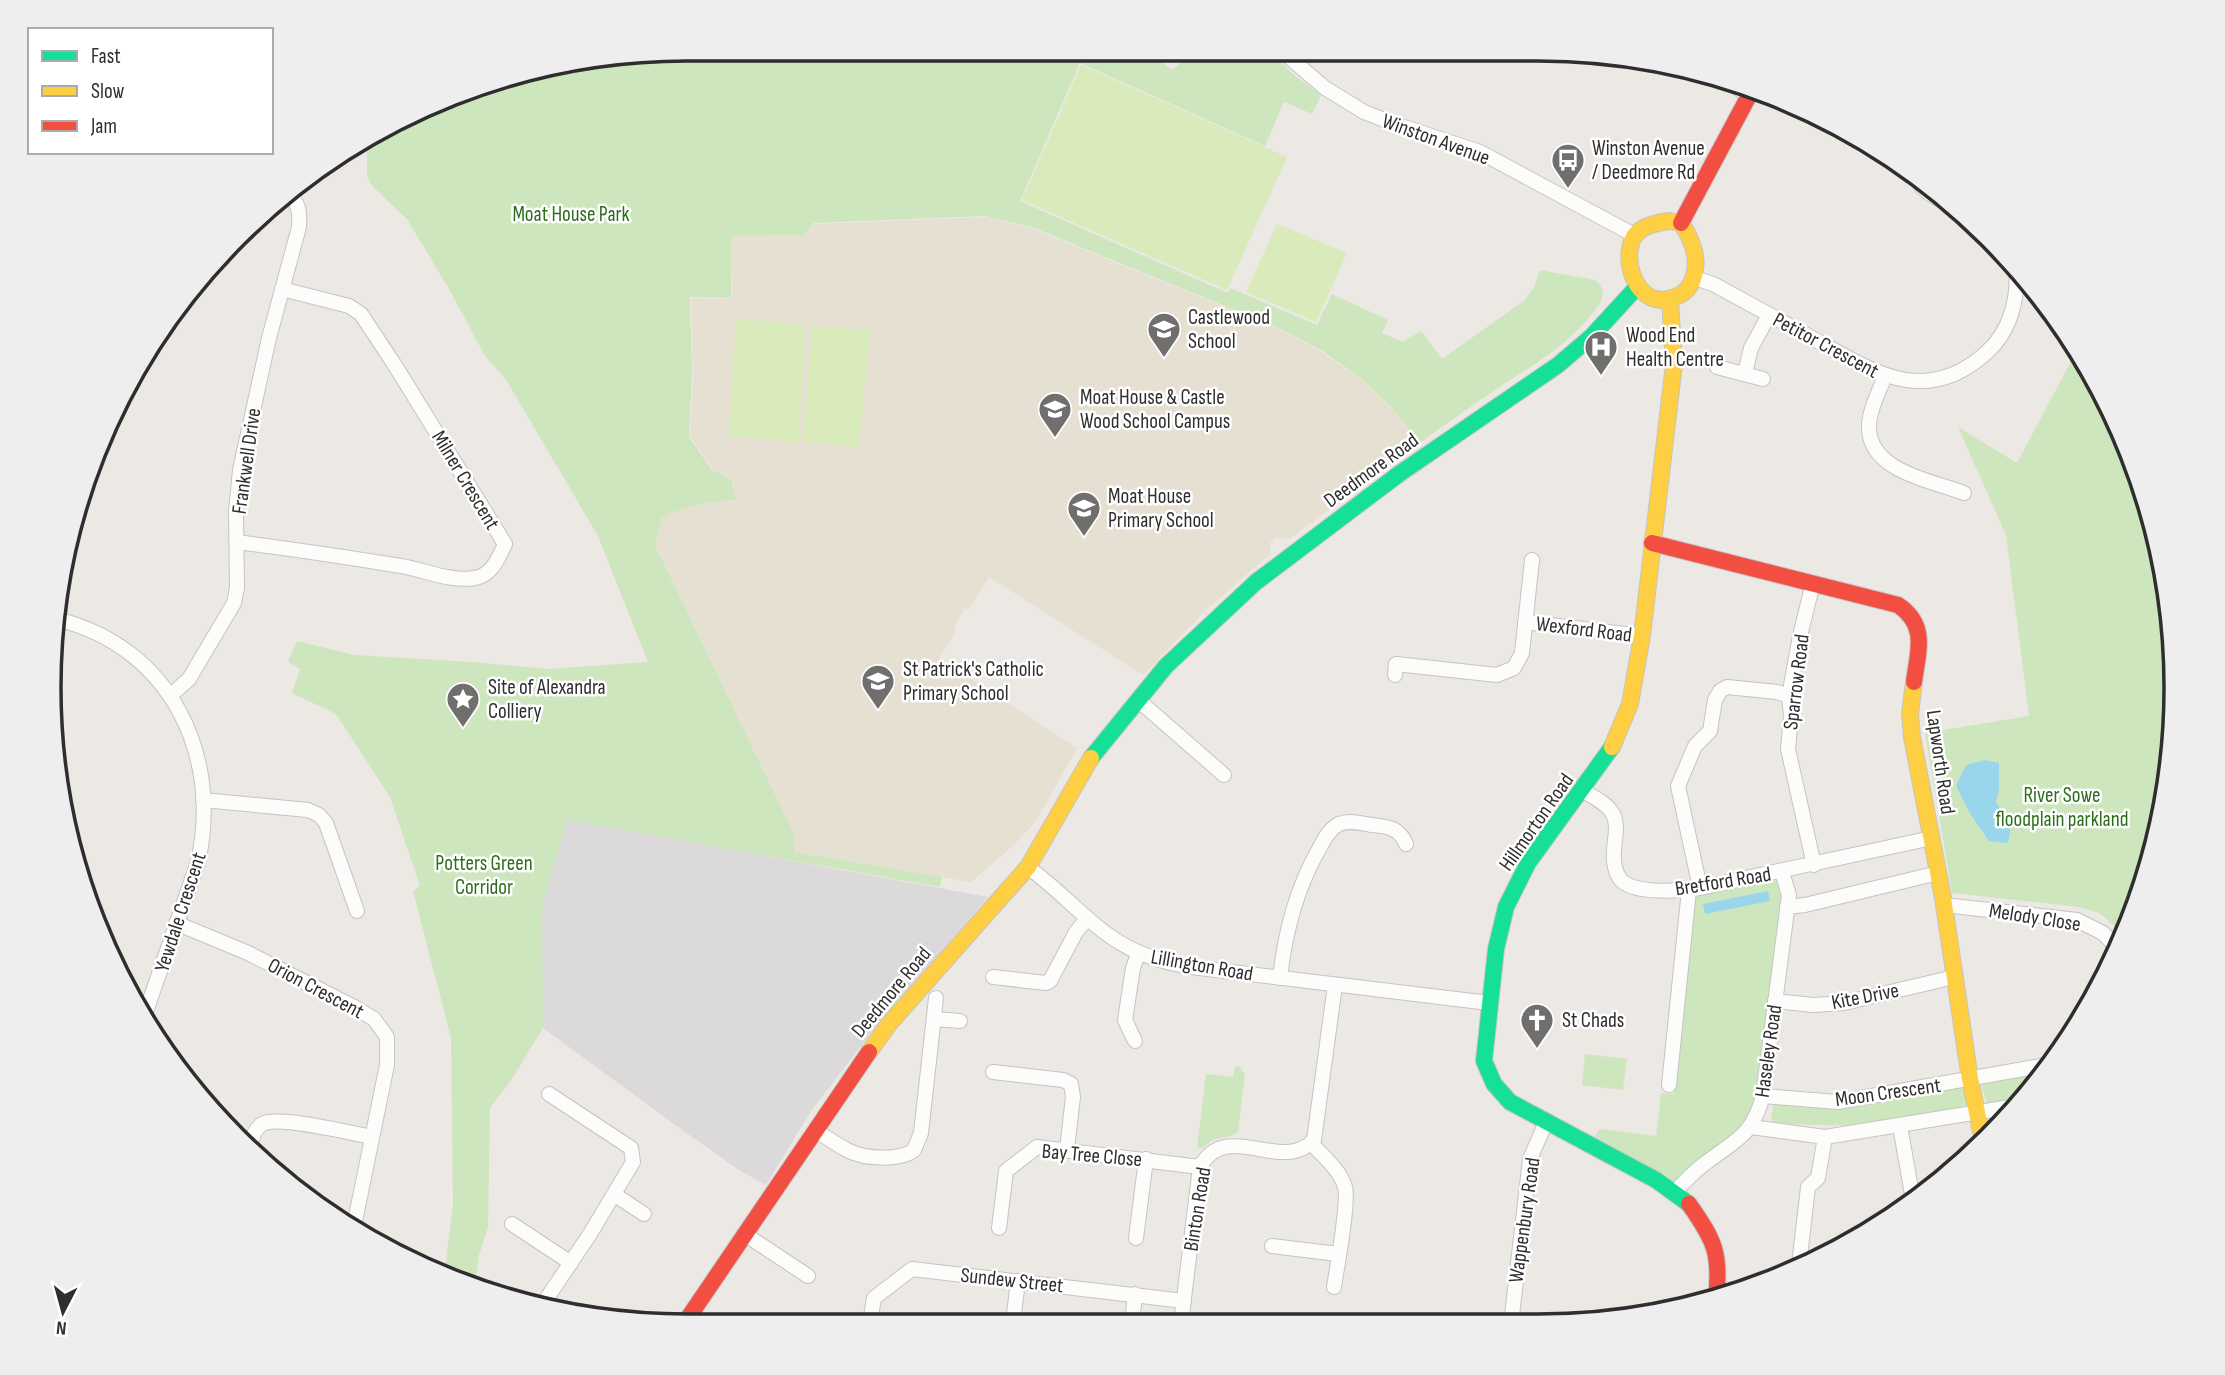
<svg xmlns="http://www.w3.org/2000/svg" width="2225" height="1375" font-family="'Sofia Sans Condensed',sans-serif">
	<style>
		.industrial { fill: #dcd9db }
		.education { fill: #e6e0d3 }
		.green { fill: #cee6be }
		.pitch { fill: #d9eabb }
		.water { fill: #99d6ec }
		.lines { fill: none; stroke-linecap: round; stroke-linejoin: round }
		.street-casing { stroke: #c5c4c5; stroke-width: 16 }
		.fast-casing { stroke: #c5c4c5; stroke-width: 18 }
		.slow-casing { stroke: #c5c4c5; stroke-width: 18 }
		.jam-casing { stroke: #c5c4c5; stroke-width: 18 }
		.street { stroke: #fcfcfb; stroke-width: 14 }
		.fast { stroke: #16e098; stroke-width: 16 }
		.slow { stroke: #ffcf43; stroke-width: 16 }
		.jam { stroke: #f24e42; stroke-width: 16 }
		.labels { text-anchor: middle; stroke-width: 5; stroke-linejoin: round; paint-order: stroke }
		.street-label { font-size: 21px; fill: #2e2e2e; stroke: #fff }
		.poi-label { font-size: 21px; fill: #2e2e2e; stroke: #fff; text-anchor: start }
		.park-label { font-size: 21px; fill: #2c6e1b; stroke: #fff }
		.rim { fill: none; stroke: #2e2e2e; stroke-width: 3.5 }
	</style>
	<rect width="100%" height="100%" fill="#ece8e4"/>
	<!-- industrial -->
	<path class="industrial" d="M567,819L988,897L865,1041L811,1111L766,1185L739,1170L678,1127L543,1028L542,910Z"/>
	<!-- education -->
	<path class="education" d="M987,217L1033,229L1277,328L1320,351L1357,376L1392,409L1421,442L1377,475L1365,474L1359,479L1356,490L1288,540L1276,537L1270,543V554L1204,612L1143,675L989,577L969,610L965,608L954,626L957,629L939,658L1077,748L1036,821L1014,845L971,882L794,852V834L655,545L662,518L679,509L712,501L736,500L733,481L713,470L690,436L693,377L691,298L732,299L731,236L806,235L814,224Z"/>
	<!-- green -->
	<g class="green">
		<path d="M688,49L1149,52L1172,70L1193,52H1270L1294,75L1321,95L1312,114L1284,102L1265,146L1080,63L1020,201L1228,293L1230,288L1317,325L1332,294L1388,320L1382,333L1403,342L1421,331L1442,359L1525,300L1534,287L1540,270L1595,280C1612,293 1597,308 1587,320C1557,354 1528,367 1492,392C1468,408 1445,425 1421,442L1390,406L1358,376L1321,350L1276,327L1034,228L985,216L814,223L805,235L731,236V298L690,297L692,374L689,437L712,470L732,480L736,500C709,501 686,505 662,518L655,545L794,834V852L942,877L940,887L567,820L542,910L543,1028L510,1082L490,1108L488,1227L479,1255L475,1286L444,1278L453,1204L451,1038L413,891L420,886L390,797L336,714L292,693L300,669L288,662L297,641L354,655L472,662L547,669L648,662L598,536L505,378L485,356L449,289L407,219L372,186L367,175V144L483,83Z"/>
		<path d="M2077,350L2090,368L2142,482L2170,604L2175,729L2154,852L2124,934L2099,913L2079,907L1952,893L1925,733L2029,716L2006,535L1958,427L2017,463Z"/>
		<path d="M1779,875L1784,893L1758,1096L1746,1124L1672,1188L1590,1143L1600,1129L1656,1136L1661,1093L1674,1094L1675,1060L1692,893Z"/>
		<path d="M1585,1054L1627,1059L1623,1090L1582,1085Z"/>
		<path d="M1235,1066L1240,1067L1245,1075L1238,1132C1225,1141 1217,1133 1203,1148L1197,1147L1206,1074L1233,1077Z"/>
		<path d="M2048,1070L2026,1096L1987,1103L1981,1084L1985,1082Z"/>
		<path d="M1959,1087L1965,1089L1967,1103L1964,1106L1856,1126L1775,1124L1771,1119L1774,1102Z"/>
	</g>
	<!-- pitch -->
	<g class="pitch">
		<path d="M1081,65L1287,157L1227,290L1022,200Z"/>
		<path d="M1277,224L1347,253L1316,322L1246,292Z"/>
		<path d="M736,318L805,326L799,442L729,436Z"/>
		<path d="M812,326L870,330L859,447L803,442Z"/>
	</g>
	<!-- water -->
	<g class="water">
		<path d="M1985,760L1999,763V789L1996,802L2011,826L2008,843L1989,841L1969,812L1956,786L1966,765Z"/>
		<path d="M1768,891L1770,901L1705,914L1703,904Z"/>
	</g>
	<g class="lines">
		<defs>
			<g id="street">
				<path d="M1283,52L1325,88L1364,112L1392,123L1480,152L1634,235"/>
				<path d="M1729,83L1749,95"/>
				<path d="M1917,175C1919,193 1940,199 1954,207"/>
				<path d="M1695,278L1713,284C1746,302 1779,320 1812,338C1872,371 1925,408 1986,353C2011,331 2019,297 2016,265"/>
				<path d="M1717,367L1763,379"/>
				<path d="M1745,373L1751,348L1769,315"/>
				<path d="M1885,376C1879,392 1868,412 1869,429C1871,472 1933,481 1964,493"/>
				<path d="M237,542C292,549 346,557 401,566C425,570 450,582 475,578C492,575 498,559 505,544L396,367L361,314L349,306L282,289"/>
				<path d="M1813,583L1800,636L1789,696L1791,716L1788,749L1814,865"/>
				<path d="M60,620C170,648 222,755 198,862L144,1017"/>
				<path d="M1525,622L1642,636"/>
				<path d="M1395,675L1396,664L1497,675L1514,668L1522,653L1532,560"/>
				<path d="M170,696L189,679L234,603L237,588L236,511L240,470L269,338L299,227C300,211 299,203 287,192"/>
				<path d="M1138,700L1224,775"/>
				<path d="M1583,791C1593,797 1607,803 1613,814C1619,827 1614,839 1614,852C1613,860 1615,872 1620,879C1633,895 1681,891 1700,888L1932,838"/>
				<path d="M203,800L308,810L319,815L326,823L357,911"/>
				<path d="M1028,867C1090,914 1107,954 1191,967L1489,1003"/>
				<path d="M1700,888L1678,786L1695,746L1710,731L1715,700L1720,691L1727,687L1777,692L1789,696"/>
				<path d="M1944,905L2077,920L2103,933L2118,949"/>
				<path d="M1787,907L1805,905L1938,873"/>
				<path d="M176,923L248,953L356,1008L374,1019L387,1037V1065L354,1226"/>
				<path d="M993,977L1046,983L1050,981L1076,932L1086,920"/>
				<path d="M1280,978C1285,932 1296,889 1319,849C1324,840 1329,829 1339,824C1349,820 1361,823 1372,825C1388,827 1399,827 1406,844"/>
				<path d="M1775,1001L1813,1005L1844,1003L1954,977"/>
				<path d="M934,1019L960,1021"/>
				<path d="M1135,1041L1125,1020L1133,968L1138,954"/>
				<path d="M993,1072L1063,1080L1071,1084L1073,1097L1067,1149"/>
				<path d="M1669,1085L1689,890"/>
				<path d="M1763,1096L1838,1102L2052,1064"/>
				<path d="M1900,1126L1913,1200"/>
				<path d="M1751,1127L1825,1137L2016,1106"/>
				<path d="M815,1130C826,1137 837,1145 849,1151C865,1159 900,1161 914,1150L921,1133L936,998"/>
				<path d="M251,1143C253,1136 255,1129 262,1124C278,1115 351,1133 372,1137"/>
				<path d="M1311,1143C1323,1156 1340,1170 1345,1187C1349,1203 1337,1267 1334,1287"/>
				<path d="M1674,1193C1684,1182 1694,1171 1707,1162C1737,1139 1752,1136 1763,1096L1789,895L1782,872"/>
				<path d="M615,1195L644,1214"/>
				<path d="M512,1224L571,1263"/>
				<path d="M999,1228L1006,1171L1037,1147L1200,1167"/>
				<path d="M746,1235L808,1276"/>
				<path d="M1136,1238L1146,1159"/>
				<path d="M1272,1246L1338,1254"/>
				<path d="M1799,1265L1808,1187L1818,1178L1825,1137"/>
				<path d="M543,1304L590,1234L633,1162L631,1148L549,1094"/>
				<path d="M1511,1321L1541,1324"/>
				<path d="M870,1322L874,1298L912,1269L1184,1301"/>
				<path d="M1013,1322L1018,1281"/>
				<path d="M1132,1323L1135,1294"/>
				<path d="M1181,1323L1200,1167C1227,1118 1281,1175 1314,1140L1335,985"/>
				<path d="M1511,1324L1530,1159L1546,1122"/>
			</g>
			<g id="fast">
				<path d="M1612,747L1528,863L1506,907L1496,949L1484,1061L1494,1084L1510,1102L1656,1180L1689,1204"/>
				<path d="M1091,758L1166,666L1256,582L1399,474L1558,365L1592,336L1637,287"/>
			</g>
			<g id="slow">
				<path d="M1670,221L1681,223C1692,239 1700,260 1693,279C1690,288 1684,294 1675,297C1634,314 1617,249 1639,231C1648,224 1660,222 1670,221Z"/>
				<path d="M1914,682L1910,714L1912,737L1943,898L1970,1079L1983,1141"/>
				<path d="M1612,747L1630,704L1642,636L1674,364L1670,300"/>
				<path d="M869,1052L889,1024L1028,867L1091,758"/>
			</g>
			<g id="jam">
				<path d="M1681,223L1752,90"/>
				<path d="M1652,543L1898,605C1928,625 1918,651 1914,682"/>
				<path d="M1689,1204C1715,1241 1721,1254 1716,1299"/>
				<path d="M686,1321L869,1052"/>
			</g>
		</defs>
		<!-- street casing -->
		<use href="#street" class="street-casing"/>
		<!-- fast casing -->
		<use href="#fast" class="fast-casing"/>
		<!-- slow casing -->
		<use href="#slow" class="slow-casing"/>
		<!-- jam casing -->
		<use href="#jam" class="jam-casing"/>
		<!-- street -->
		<use href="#street" class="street"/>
		<!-- fast -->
		<use href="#fast" class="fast"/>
		<!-- slow -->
		<use href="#slow" class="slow"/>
		<!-- jam -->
		<use href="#jam" class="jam"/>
	</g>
	<!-- icons -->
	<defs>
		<symbol id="bus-pin" viewBox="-11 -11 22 30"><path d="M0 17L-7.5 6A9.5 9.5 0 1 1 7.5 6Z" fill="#706f6e" stroke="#fff"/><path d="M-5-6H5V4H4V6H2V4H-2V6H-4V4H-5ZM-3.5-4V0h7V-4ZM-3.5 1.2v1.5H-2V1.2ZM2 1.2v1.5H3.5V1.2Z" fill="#fff"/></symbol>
		<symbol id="school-pin" viewBox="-11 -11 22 30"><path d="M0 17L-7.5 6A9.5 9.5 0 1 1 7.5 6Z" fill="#706f6e" stroke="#fff"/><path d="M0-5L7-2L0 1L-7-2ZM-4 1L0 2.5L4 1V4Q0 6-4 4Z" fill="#fff"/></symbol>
		<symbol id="hospital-pin" viewBox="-11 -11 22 30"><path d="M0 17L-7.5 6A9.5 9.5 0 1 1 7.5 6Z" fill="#706f6e" stroke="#fff"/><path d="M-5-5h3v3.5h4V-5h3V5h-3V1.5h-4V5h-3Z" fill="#fff"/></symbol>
		<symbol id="sight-pin" viewBox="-11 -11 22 30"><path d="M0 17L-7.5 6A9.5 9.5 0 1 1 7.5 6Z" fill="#706f6e" stroke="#fff"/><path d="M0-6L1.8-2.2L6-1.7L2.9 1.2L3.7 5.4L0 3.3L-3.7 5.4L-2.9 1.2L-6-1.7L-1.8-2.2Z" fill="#fff"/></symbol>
		<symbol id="church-pin" viewBox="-11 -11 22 30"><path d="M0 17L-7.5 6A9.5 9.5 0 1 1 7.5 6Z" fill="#706f6e" stroke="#fff"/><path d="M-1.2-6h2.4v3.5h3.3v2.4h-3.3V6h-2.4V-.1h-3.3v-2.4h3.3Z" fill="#fff"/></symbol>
	</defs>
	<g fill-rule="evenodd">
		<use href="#bus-pin" x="1549" y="141" width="38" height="52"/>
		<use href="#school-pin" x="1145" y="310" width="38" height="52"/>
		<use href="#hospital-pin" x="1582" y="328" width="38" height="52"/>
		<use href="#school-pin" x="1036" y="390" width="38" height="52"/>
		<use href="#school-pin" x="1065" y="489" width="38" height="52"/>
		<use href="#school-pin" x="859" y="662" width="38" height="52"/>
		<use href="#sight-pin" x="444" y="680" width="38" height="52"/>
		<use href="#church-pin" x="1518" y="1001" width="38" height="52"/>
	</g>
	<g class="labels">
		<!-- street labels -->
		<g class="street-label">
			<text transform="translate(1436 139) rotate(20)" y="7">Winston Avenue</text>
			<text transform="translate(1826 345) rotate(28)" y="7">Petitor Crescent</text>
			<text transform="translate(246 461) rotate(-82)" y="7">Frankwell Drive</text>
			<text transform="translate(1371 470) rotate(-36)" y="7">Deedmore Road</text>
			<text transform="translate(466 480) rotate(59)" y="7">Milner Crescent</text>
			<text transform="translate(1584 629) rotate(7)" y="7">Wexford Road</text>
			<text transform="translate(1796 682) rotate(-83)" y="7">Sparrow Road</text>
			<text transform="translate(1941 762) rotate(82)" y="7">Lapworth Road</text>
			<text transform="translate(1536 822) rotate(-55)" y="7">Hillmorton Road</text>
			<text transform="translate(1723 881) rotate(-9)" y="7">Bretford Road</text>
			<text transform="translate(180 912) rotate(-72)" y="7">Yewdale Crescent</text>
			<text transform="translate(2035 917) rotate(9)" y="7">Melody Close</text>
			<text transform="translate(1202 965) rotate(10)" y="7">Lillington Road</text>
			<text transform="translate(316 988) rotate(28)" y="7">Orion Crescent</text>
			<text transform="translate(891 992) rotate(-50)" y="7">Deedmore Road</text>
			<text transform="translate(1865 996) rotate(-11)" y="7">Kite Drive</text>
			<text transform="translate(1768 1051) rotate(-82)" y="7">Haseley Road</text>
			<text transform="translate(1888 1092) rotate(-8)" y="7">Moon Crescent</text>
			<text transform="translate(1092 1155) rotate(5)" y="7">Bay Tree Close</text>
			<text transform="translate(1197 1209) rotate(-81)" y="7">Binton Road</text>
			<text transform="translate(1524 1220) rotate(-82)" y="7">Wappenbury Road</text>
			<text transform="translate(1012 1280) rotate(6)" y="7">Sundew Street</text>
		</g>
		<!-- poi labels -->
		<g class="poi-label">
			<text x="1592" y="155">Winston Avenue<tspan x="1592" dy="24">/ Deedmore Rd</tspan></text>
			<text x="1188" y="324">Castlewood<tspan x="1188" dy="24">School</tspan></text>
			<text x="1626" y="342">Wood End<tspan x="1626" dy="24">Health Centre</tspan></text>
			<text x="1080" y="404">Moat House &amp; Castle<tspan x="1080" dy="24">Wood School Campus</tspan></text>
			<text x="1108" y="503">Moat House<tspan x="1108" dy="24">Primary School</tspan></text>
			<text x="903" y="676">St Patrick's Catholic<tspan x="903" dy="24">Primary School</tspan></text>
			<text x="488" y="694">Site of Alexandra<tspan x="488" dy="24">Colliery</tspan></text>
			<text x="1562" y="1027">St Chads</text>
		</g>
		<!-- park labels -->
		<g class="park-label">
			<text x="571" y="221">Moat House Park</text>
			<text x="2062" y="802">River Sowe<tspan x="2062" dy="24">floodplain parkland</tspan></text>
			<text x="484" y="870">Potters Green<tspan x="484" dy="24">Corridor</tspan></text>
		</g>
	</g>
	<!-- crop -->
	<path d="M0 0H2225V1375H0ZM687 61H1538A626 626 0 0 1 2164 687V688A626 626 0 0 1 1538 1314H687A626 626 0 0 1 61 688V687A626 626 0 0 1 687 61Z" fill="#eee" fill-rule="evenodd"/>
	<path class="rim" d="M687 61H1538A626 626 0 0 1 2164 687V688A626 626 0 0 1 1538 1314H687A626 626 0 0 1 61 688V687A626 626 0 0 1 687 61Z"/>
	<!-- legend -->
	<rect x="28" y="28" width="245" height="126" fill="#ffffff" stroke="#ababab" stroke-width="2"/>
	<rect x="42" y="51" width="35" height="10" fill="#16e098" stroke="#ababab" stroke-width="2"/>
	<text x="91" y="63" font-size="21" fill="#2e2e2e">Fast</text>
	<rect x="42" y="86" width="35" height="10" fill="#ffcf43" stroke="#ababab" stroke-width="2"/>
	<text x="91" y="98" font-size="21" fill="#2e2e2e">Slow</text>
	<rect x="42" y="121" width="35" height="10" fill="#f24e42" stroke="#ababab" stroke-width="2"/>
	<text x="91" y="133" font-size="21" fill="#2e2e2e">Jam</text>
	<!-- north arrow -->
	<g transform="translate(63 1312) rotate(186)" stroke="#ffffff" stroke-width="5" paint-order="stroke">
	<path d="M0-5L12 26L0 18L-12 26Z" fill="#2e2e2e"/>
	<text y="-10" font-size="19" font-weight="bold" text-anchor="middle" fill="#2e2e2e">N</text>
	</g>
</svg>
